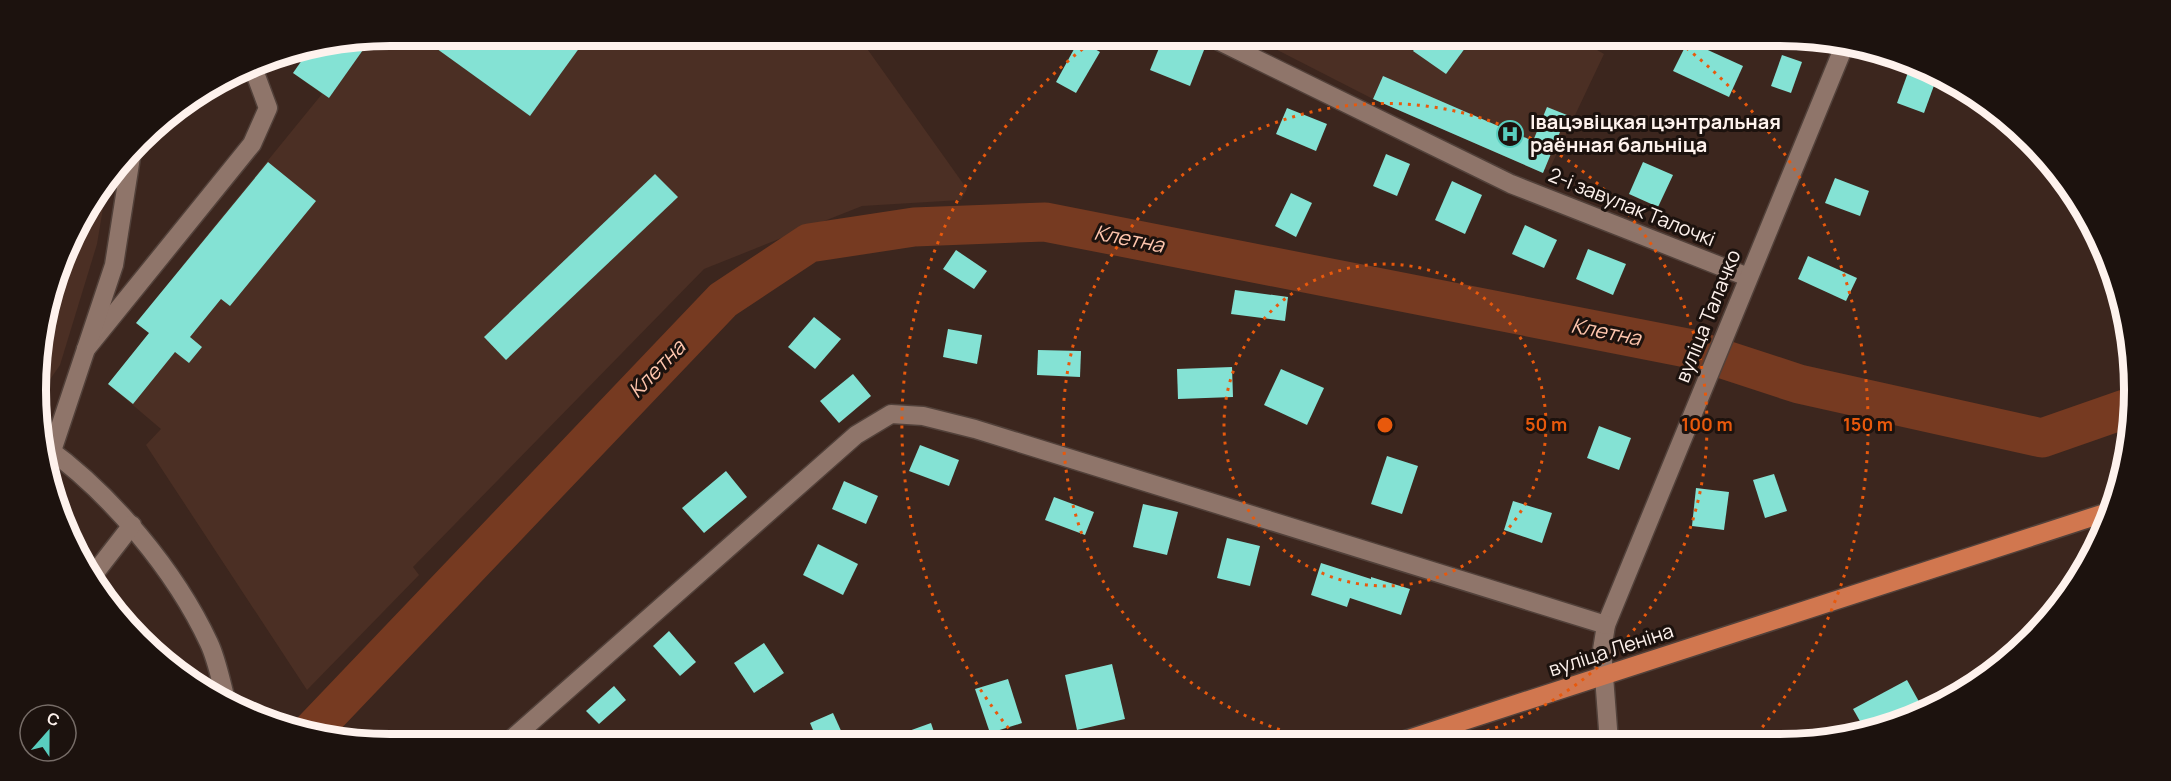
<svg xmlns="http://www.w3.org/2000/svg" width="2171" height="781" font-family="Manrope,sans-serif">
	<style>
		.built { fill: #4b2f24 }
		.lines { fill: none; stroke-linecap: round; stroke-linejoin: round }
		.river { stroke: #763a21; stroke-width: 39 }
		.building { fill: #84e2d4 }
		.minor-casing { stroke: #52413a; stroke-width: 21 }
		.major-casing { stroke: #52413a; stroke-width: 21 }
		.minor { stroke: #8f756a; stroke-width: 18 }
		.major { stroke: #d1774f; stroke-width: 18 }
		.ring { fill: none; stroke: #e8590c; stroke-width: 3; stroke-dasharray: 3 6 }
		.labels { text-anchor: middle; stroke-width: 6; stroke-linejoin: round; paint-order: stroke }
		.poi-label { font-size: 20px; font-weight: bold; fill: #fef2ed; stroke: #1c120e; text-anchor: start }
		.street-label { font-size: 20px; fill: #fef2ed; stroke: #1c120e }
		.water-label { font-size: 21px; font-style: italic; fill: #fec5ad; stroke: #1c120e }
		.rim { fill: none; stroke: #fef2ed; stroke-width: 8 }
		.centre { fill: #e8590c; stroke: #1c120e; stroke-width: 3 }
		.ring-label { font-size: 18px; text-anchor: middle; font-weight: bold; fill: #e8590c; stroke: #1c120e; stroke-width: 6; stroke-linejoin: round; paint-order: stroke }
	</style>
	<rect width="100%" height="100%" fill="#3c261e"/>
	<!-- built -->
	<g class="built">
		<path d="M391,36H858L967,189L961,200L862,206L704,269L413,567L419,575L307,690L146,445L161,429L108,384L149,333L136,323L172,279L192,295L202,284L182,266L322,94L293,73L307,53Z"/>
		<path d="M1250,36H1588L1585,43L1604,54L1549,170L1544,169L1543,173L1373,99Z"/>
		<path d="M106,190L97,244L60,365L42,391L39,345L73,233Z"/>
	</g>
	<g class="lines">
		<!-- river -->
		<path class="river" d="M309,734L723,300L809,243L914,227L1045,222L1692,349L1799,384L2042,438L2128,408"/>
	</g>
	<!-- building -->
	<g class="building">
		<path d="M440,36H588L530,116L433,46Z"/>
		<path d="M1164,36H1170L1204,50L1190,86L1150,70Z"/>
		<path d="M1424,36H1474L1446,74L1413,51Z"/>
		<path d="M370,40L329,98L293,73L307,53Z"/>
		<path d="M1079,40L1100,52L1076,93L1056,82Z"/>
		<path d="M1688,41L1743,66L1729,97L1673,71Z"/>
		<path d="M1782,55L1802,62L1791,93L1771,86Z"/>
		<path d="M1910,67L1936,80L1924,113L1897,103Z"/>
		<path d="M1383,76L1533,141L1547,107L1567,115L1543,173L1373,99Z"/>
		<path d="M1287,108L1327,124L1316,151L1276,134Z"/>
		<path d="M1386,154L1410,164L1397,196L1373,186Z"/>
		<path d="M268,162L316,201L230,306L221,299L190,337L202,347L189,363L175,352L133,404L108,384L149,333L136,323Z"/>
		<path d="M1643,162L1673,175L1658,207L1629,194Z"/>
		<path d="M655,174L678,197L506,360L484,337Z"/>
		<path d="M1835,178L1869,191L1860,216L1825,203Z"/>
		<path d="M1452,181L1482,195L1465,234L1435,220Z"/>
		<path d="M1291,193L1312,203L1296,237L1275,226Z"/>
		<path d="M1525,225L1557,240L1544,268L1512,254Z"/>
		<path d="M1588,249L1626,264L1613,295L1576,279Z"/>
		<path d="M956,250L987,271L974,289L943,269Z"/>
		<path d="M1808,256L1857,278L1846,301L1798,279Z"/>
		<path d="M1235,290L1288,297L1285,321L1231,314Z"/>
		<path d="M814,317L841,339L815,369L788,347Z"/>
		<path d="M948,329L982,335L977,364L943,357Z"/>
		<path d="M1038,350L1081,351L1080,377L1037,375Z"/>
		<path d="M1232,367L1233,397L1178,399L1177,369Z"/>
		<path d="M1281,369L1324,388L1307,425L1264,405Z"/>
		<path d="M853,374L871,396L839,423L820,401Z"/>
		<path d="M1599,426L1631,438L1619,470L1587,458Z"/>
		<path d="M920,445L959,460L949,486L909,471Z"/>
		<path d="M1387,456L1418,466L1402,514L1371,504Z"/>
		<path d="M726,471L747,497L704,533L682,508Z"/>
		<path d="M1774,474L1787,511L1765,518L1753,480Z"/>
		<path d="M844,481L878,496L866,524L832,509Z"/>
		<path d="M1696,488L1729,492L1724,530L1692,526Z"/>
		<path d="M1054,497L1094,512L1085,535L1045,520Z"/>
		<path d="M1513,501L1552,513L1542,543L1504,530Z"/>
		<path d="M1143,504L1178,512L1167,555L1133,547Z"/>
		<path d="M1227,538L1260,546L1250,586L1217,578Z"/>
		<path d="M818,544L858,564L843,595L803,575Z"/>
		<path d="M1321,563L1371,579V577L1410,589L1401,615L1350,598L1347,607L1311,595Z"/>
		<path d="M669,631L696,662L680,676L653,646Z"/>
		<path d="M764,643L784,673L754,693L734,663Z"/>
		<path d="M1112,664L1125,719L1077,730L1065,675Z"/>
		<path d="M1008,679L1022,723L990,733L975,689Z"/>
		<path d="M1907,680L1922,707L1896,721L1865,730L1853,709Z"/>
		<path d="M614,686L626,700L599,724L586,711Z"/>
		<path d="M833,713L847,744H819L810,723Z"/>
		<path d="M931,723L938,744H878V742Z"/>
	</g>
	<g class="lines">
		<defs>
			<g id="minor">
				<path d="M1209,36L1511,184L1748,277"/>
				<path d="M86,349L252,144L268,108L252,65"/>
				<path d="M46,447C111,494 175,570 209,643C217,660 221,682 226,700"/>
				<path d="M52,451L114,265L131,157"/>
				<path d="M91,578L132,525"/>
				<path d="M1609,742L1602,650L1606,625L1845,44"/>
				<path d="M505,745L856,435L891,414L923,416L975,429L1606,625"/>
			</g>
			<path id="major" d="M1396,743L2111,511"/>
		</defs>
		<!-- minor casing -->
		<use href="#minor" class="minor-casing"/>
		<!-- major casing -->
		<use href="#major" class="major-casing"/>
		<!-- minor -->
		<use href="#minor" class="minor"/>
		<!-- major -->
		<use href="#major" class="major"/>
	</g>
	<!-- distance rings -->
	<g class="ring">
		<circle cx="1385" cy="425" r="161"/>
		<path d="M1332 743A322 322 0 1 1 1438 743"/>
		<path d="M1020 742A483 483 0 0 1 1098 37M1672 37A483 483 0 0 1 1750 742"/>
	</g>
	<!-- icons -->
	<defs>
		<symbol id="hospital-ring" viewBox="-11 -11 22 22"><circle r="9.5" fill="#1c120e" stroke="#59cebf" stroke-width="1.5"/><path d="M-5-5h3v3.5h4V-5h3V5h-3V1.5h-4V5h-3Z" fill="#59cebf"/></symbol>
	</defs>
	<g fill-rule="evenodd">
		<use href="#hospital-ring" x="1495" y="119" width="30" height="30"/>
	</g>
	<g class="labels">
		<!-- poi labels -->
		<g class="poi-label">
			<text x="1530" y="129">Івацэвіцкая цэнтральная<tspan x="1530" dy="23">раённая бальніца</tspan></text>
		</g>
		<!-- street labels -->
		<g class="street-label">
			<text transform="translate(1632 207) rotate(22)" y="7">2-і завулак Талочкі</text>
			<text transform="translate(1708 316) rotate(-68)" y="7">вуліца Талачко</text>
			<text transform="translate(1611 650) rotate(-18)" y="7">вуліца Леніна</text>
		</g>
		<!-- water labels -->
		<g class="water-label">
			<text transform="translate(1129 239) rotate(11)" y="7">Клетна</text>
			<text transform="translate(1606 332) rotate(11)" y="7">Клетна</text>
			<text transform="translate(657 369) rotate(-46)" y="7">Клетна</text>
		</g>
	</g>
	<!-- crop -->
	<path d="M0 0H2171V781H0ZM390 46H1780A344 344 0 0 1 2124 390V390A344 344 0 0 1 1780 734H390A344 344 0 0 1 46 390V390A344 344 0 0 1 390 46Z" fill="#1c120e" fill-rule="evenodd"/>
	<path class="rim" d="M390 46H1780A344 344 0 0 1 2124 390V390A344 344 0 0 1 1780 734H390A344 344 0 0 1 46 390V390A344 344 0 0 1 390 46Z"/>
	<circle cx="1385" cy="425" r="9" class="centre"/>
	<g class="ring-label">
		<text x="1546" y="431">50 m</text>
		<text x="1707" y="431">100 m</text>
		<text x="1868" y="431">150 m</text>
	</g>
	<!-- north arrow -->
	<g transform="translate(48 733) rotate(21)"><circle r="28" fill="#1c120e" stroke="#766c67" stroke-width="1.5"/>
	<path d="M0-4.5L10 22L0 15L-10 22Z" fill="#59cebf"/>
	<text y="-9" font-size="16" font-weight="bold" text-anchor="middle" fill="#fef2ed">С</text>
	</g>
</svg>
